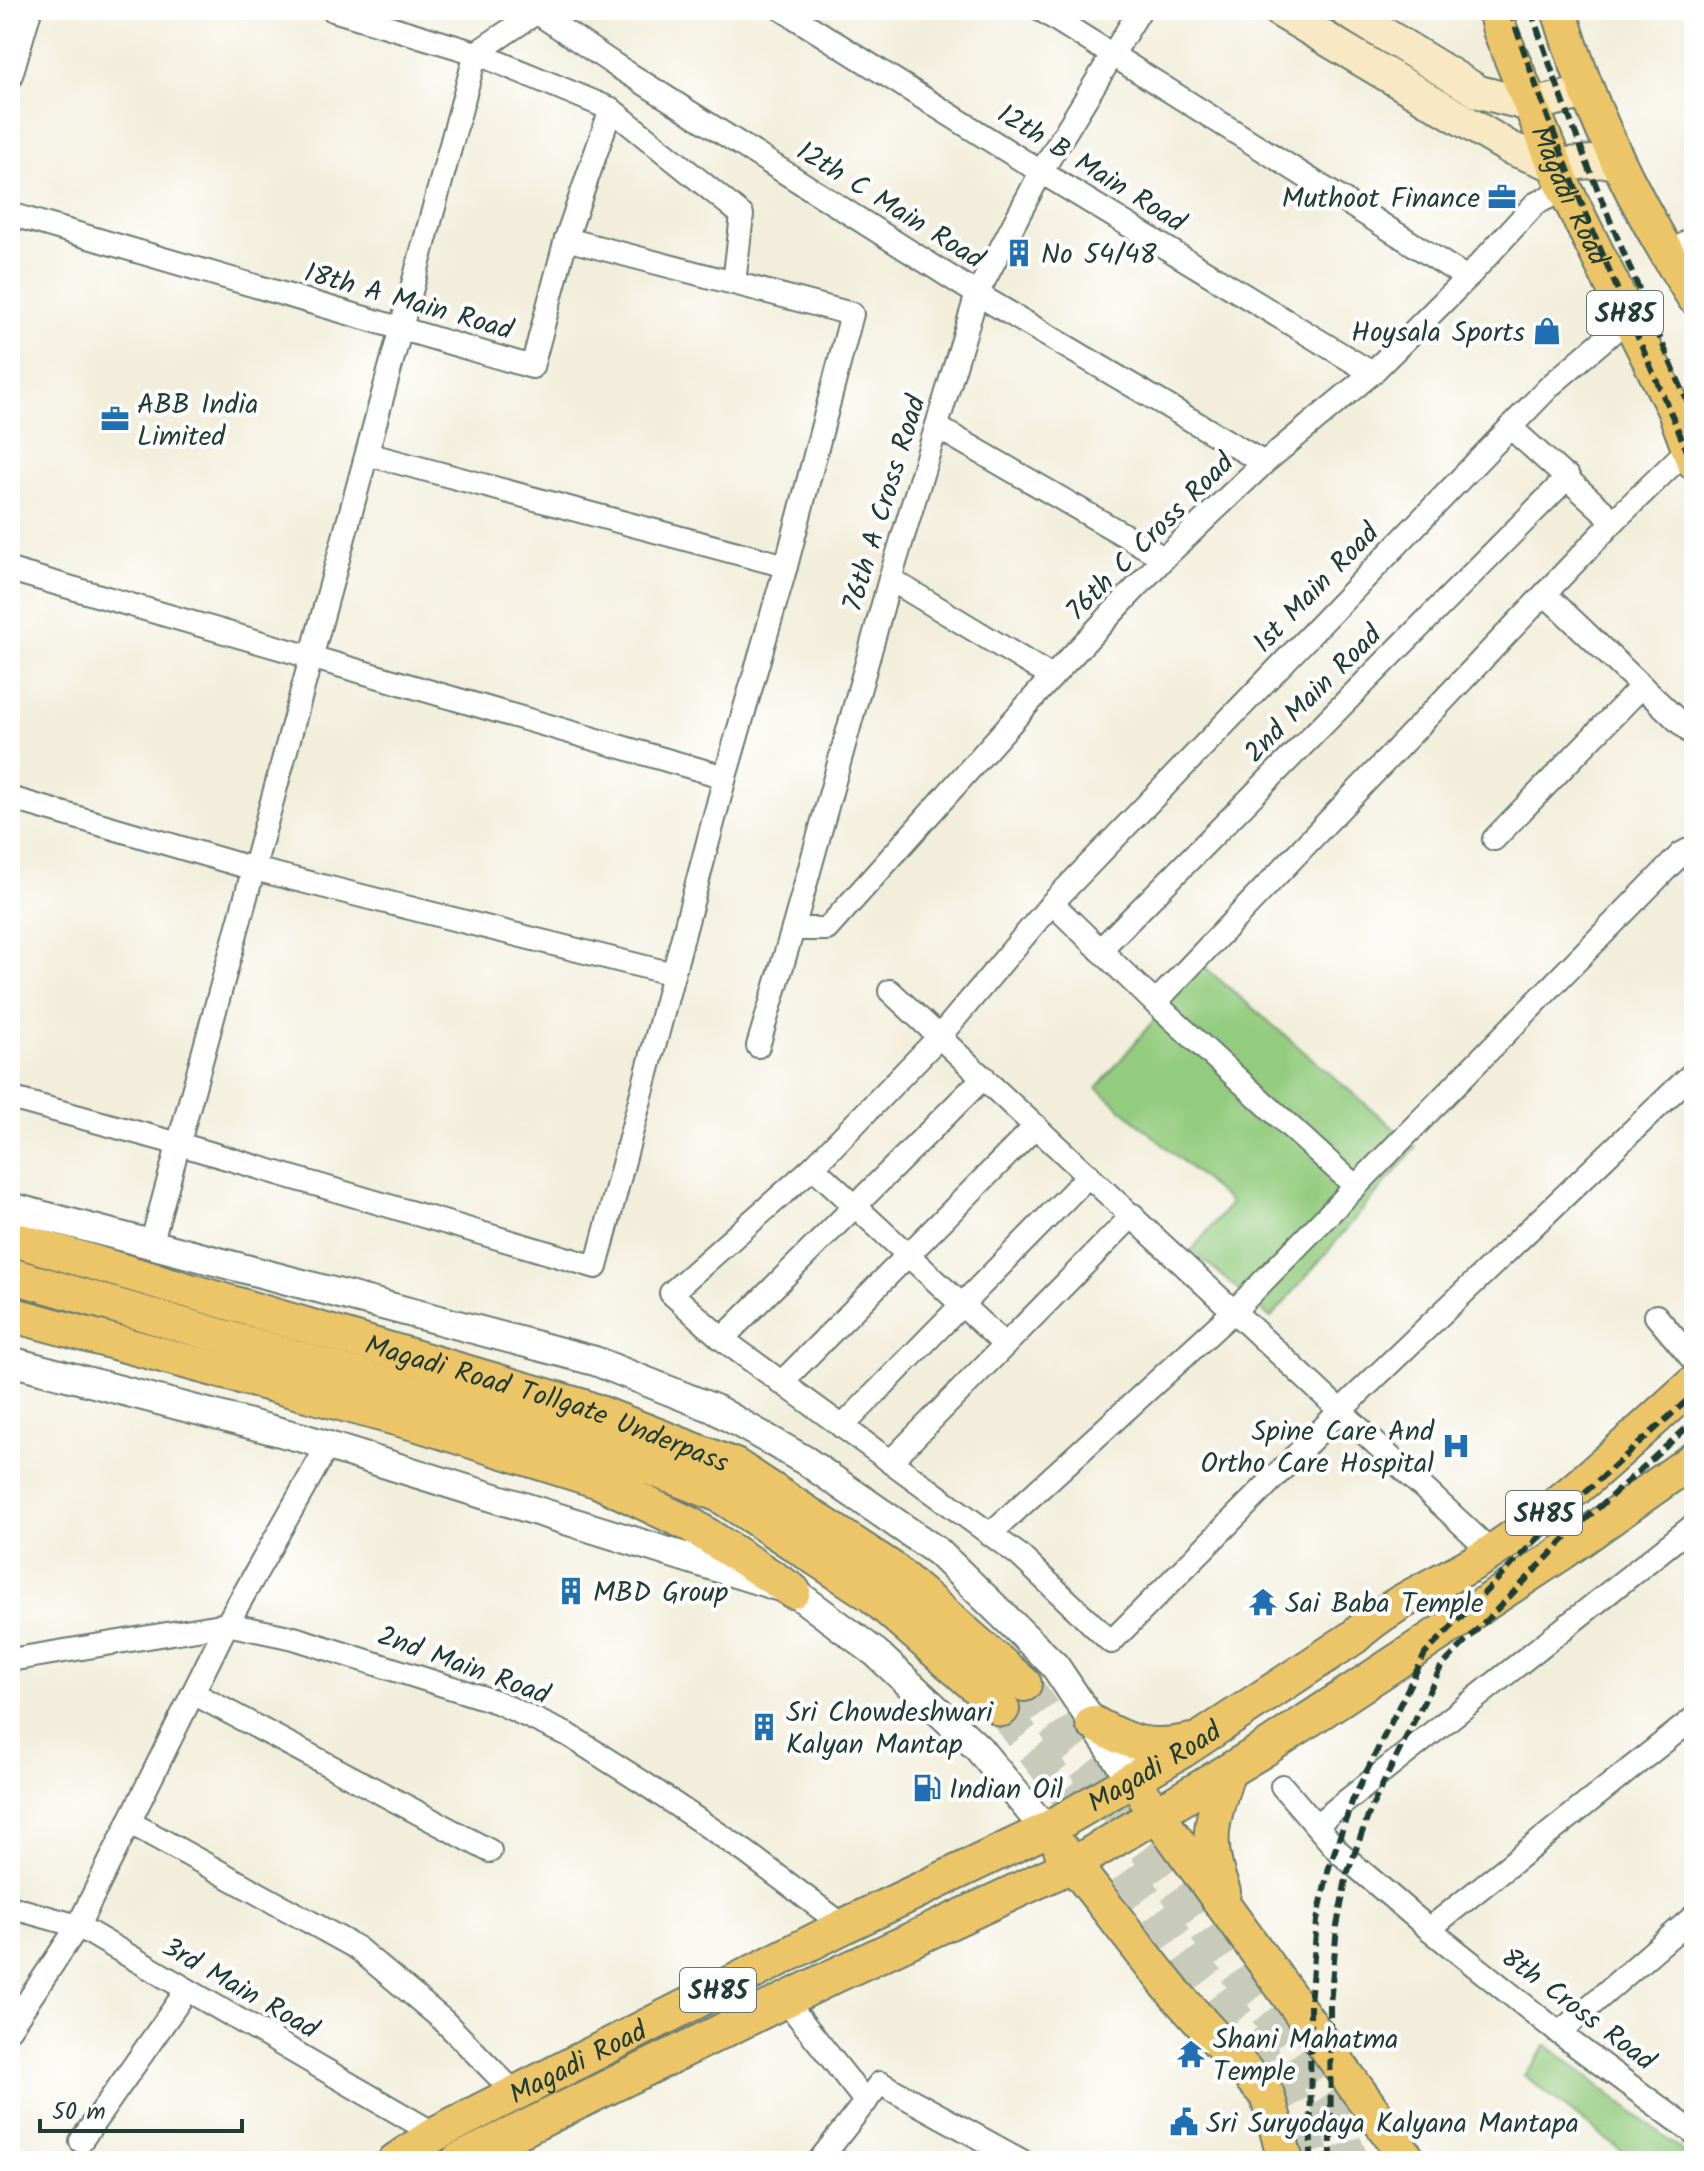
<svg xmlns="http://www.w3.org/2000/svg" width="1704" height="2171" font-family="Kalam,sans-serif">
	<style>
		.green { fill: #94cc7f; stroke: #5a845a; stroke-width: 2 }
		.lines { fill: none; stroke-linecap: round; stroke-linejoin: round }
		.primary-tunnel { stroke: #c8cbba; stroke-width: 34; stroke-dasharray: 34 17; stroke-linecap: butt }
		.minor-casing { stroke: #697b6e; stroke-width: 26 }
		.tertiary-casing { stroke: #697b6e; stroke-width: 32 }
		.secondary-casing { stroke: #697b6e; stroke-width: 36 }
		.primary-casing { stroke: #697b6e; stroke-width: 38 }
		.minor { stroke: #fff; stroke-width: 22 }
		.tertiary { stroke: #fff; stroke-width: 28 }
		.secondary { stroke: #f8e8c3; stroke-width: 32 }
		.primary { stroke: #edc569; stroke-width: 34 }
		.rail { stroke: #1f3d34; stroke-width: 6; stroke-dasharray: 12 6; stroke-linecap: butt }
		.labels { text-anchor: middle; stroke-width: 8; stroke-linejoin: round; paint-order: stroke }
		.shield { fill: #fff; stroke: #627771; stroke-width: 2 }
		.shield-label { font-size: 26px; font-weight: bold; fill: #1f3d34 }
		.street-label { font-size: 28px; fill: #1f3d34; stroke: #fff }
		.poi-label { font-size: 28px; fill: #1f3d34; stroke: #fff; text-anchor: start }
	</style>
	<rect width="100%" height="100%" fill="#fff"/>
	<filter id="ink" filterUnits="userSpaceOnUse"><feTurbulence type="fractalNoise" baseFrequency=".0125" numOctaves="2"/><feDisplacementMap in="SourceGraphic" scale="16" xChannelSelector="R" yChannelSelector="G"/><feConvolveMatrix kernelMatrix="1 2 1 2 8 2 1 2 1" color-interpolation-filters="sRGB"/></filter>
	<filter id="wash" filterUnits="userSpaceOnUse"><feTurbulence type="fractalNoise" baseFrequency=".006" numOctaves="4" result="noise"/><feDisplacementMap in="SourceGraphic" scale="32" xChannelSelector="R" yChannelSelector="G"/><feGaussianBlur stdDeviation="1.8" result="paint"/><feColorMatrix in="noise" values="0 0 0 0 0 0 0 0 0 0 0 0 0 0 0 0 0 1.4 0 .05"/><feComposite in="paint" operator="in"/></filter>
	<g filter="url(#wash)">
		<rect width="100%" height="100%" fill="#f2eedb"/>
		<!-- green -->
		<g class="green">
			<path d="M1201,964L1416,1147L1271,1318L1192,1250L1231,1203L1097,1088Z"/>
			<path d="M1547,2045L1694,2160V2161H1634L1524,2075Z"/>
		</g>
	</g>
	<g filter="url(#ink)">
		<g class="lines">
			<!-- primary-tunnel -->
			<g class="primary-tunnel">
				<path d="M1024,1684L1271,2019L1328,2104L1352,2161"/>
				<path d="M1002,1709L1250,2036L1301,2117L1314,2161"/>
			</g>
			<defs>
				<g id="minor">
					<path d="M333,10L476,53L611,109L742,215L734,283"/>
					<path d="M533,10L615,65L977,294L1264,463"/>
					<path d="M783,10L1041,172L1372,373"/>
					<path d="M1041,10L1467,278"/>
					<path d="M10,79L30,10"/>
					<path d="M10,214L532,367L566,239L611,109"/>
					<path d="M1668,256L1694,237"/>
					<path d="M1628,319L1551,385L1052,903L940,1036L813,1167L671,1293L722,1339L1019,1555L1111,1642L1341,1410L1694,1072"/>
					<path d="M937,427L1164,558"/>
					<path d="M1510,427L1614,521"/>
					<path d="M367,454L786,566"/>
					<path d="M10,570L725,777"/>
					<path d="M890,579L1052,677"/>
					<path d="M1545,594L1694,736"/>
					<path d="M10,798L254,869L673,974"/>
					<path d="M1494,839L1642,686"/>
					<path d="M1052,903L1155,1003L1355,1186"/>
					<path d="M793,929H827L1052,677L1164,558L1264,463L1372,373L1467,278L1535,204L1565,189"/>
					<path d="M1100,950L1568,477"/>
					<path d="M890,991L1492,1552"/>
					<path d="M1155,1003L1614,521L1689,448"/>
					<path d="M758,1046L793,929L890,579L977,294L1041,172L1140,10"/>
					<path d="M10,1098L179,1144L596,1267L725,777L786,566L852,314L566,239"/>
					<path d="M813,1167L1005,1345"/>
					<path d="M151,1245L476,53L540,10"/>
					<path d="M1656,1316L1694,1361"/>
					<path d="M722,1339L984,1077"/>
					<path d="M781,1383L1036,1126"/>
					<path d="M842,1427L1089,1175"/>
					<path d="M890,1462L1133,1215"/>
					<path d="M990,1534L1233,1312L1681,854L1694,847"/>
					<path d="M10,1660L227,1624L294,1638L497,1702L570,1736L642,1782L747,1853L844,1926"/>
					<path d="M193,1693L490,1851"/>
					<path d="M1282,1786L1339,1852L1429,1929L1694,1718"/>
					<path d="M129,1822L357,1948L443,2020L515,2093"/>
					<path d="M1316,1825L1694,1525"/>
					<path d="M10,1907L78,1926L435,2134"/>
					<path d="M1429,1929L1559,2033L1694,2133"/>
					<path d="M785,2000L866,2102"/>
					<path d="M10,2028L78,1926L227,1624L327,1447"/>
					<path d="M1559,2033L1694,1916"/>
					<path d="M81,2141L187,1990"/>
					<path d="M819,2161L880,2083L1022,2161"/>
				</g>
				<g id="tertiary">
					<path d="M10,1207L595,1361L715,1409L806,1461L938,1552L1055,1666L1132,1781"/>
					<path d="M10,1361L303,1438L793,1591L876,1653L978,1748L1046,1830"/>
				</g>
				<g id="secondary">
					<path d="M1278,10L1510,148L1554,165L1618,160"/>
					<path d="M1345,10L1479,92L1530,105L1588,92"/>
				</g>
				<g id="primary">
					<path id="s1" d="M1495,10L1500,30L1565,189L1675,411L1694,462"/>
					<path d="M1559,10C1589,111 1637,208 1694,297"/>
					<path id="s2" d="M10,1238L584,1407L735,1466L892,1569L1024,1684"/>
					<path d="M10,1275L573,1438L720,1495L872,1595L1002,1709"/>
					<path d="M10,1314L418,1424L599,1481L691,1525L793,1591"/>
					<path d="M1093,1723C1130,1744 1149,1750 1191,1741"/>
					<path d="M1146,1799L1409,2161"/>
					<path d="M1061,1849L1170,1988L1267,2095L1286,2161"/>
					<path d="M1223,1892C1204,1842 1211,1823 1227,1773"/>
					<path id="s3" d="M395,2161L435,2134L844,1926L1046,1830L1183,1750L1354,1637C1395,1598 1447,1582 1493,1551C1566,1503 1629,1441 1694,1383"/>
					<path d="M458,2161L836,1975L1074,1864L1263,1750L1563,1552L1694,1459"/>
				</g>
			</defs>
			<!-- minor casing -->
			<use href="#minor" class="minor-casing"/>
			<!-- tertiary casing -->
			<use href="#tertiary" class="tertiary-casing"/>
			<!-- secondary casing -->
			<use href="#secondary" class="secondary-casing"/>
			<!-- primary casing -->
			<use href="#primary" class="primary-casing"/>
			<!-- minor -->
			<use href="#minor" class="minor"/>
			<!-- tertiary -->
			<use href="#tertiary" class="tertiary"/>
			<!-- secondary -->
			<use href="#secondary" class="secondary"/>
			<!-- primary -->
			<use href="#primary" class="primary"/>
			<!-- rail -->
			<g class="rail">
				<path d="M1510,10C1561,166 1629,316 1694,467"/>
				<path d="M1531,10C1577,149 1636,282 1694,417"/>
				<path d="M1311,2161L1310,2004L1317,1921L1329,1867L1353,1799L1425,1654L1562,1513L1694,1394"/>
				<path d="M1331,2161L1330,2005L1337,1926L1347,1874L1371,1808L1441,1667L1576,1528L1694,1421"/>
			</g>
		</g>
	</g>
	<!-- icons -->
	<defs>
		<symbol id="office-bare" viewBox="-9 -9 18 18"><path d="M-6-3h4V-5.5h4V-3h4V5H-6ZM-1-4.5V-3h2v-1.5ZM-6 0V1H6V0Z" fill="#1f6fb2" stroke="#fff" stroke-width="2.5" paint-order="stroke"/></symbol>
		<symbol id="building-bare" viewBox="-9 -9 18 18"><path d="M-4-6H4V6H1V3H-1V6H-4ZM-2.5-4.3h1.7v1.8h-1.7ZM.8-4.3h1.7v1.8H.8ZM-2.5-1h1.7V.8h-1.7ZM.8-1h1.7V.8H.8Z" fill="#1f6fb2" stroke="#fff" stroke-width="2.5" paint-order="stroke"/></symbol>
		<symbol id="shop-bare" viewBox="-9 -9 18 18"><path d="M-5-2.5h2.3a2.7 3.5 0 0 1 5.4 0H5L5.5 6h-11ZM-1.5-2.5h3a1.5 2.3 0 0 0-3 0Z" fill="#1f6fb2" stroke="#fff" stroke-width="2.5" paint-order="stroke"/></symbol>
		<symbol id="hospital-bare" viewBox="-9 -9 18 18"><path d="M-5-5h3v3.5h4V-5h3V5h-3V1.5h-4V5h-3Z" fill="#1f6fb2" stroke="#fff" stroke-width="2.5" paint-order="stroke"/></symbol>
		<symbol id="temple-bare" viewBox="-9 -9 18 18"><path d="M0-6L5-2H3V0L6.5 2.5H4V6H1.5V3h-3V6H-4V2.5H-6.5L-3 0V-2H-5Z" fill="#1f6fb2" stroke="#fff" stroke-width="2.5" paint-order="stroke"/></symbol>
		<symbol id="fuel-bare" viewBox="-9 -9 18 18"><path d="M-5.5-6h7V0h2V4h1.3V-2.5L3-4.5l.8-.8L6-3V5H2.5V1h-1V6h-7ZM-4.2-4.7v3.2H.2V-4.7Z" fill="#1f6fb2" stroke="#fff" stroke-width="2.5" paint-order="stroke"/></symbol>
		<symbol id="civic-bare" viewBox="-9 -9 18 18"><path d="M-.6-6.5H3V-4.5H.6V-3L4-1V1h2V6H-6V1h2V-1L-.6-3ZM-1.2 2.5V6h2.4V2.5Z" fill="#1f6fb2" stroke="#fff" stroke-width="2.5" paint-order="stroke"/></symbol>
	</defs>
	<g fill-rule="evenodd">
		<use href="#office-bare" x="1482" y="177" width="40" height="40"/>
		<use href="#building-bare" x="999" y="233" width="40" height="40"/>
		<use href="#shop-bare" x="1527" y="311" width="40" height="40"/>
		<use href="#office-bare" x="95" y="399" width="40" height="40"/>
		<use href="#hospital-bare" x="1436" y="1426" width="40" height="40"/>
		<use href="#building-bare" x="551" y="1571" width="40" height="40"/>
		<use href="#temple-bare" x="1243" y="1582" width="40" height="40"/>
		<use href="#building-bare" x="744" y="1707" width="40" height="40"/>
		<use href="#fuel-bare" x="907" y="1768" width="40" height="40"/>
		<use href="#temple-bare" x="1171" y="2034" width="40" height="40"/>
		<use href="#civic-bare" x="1164" y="2102" width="40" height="40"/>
	</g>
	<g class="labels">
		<!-- shield labels -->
		<g class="shield">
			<rect x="1587" y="291" width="76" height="44" rx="6"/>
			<rect x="1506" y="1491" width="76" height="44" rx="6"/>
			<rect x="680" y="1968" width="76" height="44" rx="6"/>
		</g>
		<g class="shield-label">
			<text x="1625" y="322">SH85</text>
			<text x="1544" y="1522">SH85</text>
			<text x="718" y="1999">SH85</text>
		</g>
		<!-- street labels -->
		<g class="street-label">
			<text transform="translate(1092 167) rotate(32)" y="10">12th B Main Road</text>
			<text dy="10" stroke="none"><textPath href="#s1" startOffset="200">Magadi Road</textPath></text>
			<text transform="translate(891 204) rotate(32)" y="10">12th C Main Road</text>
			<text transform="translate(409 300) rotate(16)" y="10">18th A Main Road</text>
			<text transform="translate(883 503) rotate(-73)" y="10">76th A Cross Road</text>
			<text transform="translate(1149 536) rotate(-45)" y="10">76th C Cross Road</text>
			<text transform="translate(1315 587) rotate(-46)" y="10">1st Main Road</text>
			<text transform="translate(1312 693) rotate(-45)" y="10">2nd Main Road</text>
			<text dy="10" stroke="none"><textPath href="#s2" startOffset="562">Magadi Road Tollgate Underpass</textPath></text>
			<text transform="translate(464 1664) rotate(20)" y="10">2nd Main Road</text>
			<text dy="10" stroke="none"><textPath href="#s3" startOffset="856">Magadi Road</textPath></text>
			<text transform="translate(241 1987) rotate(30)" y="10">3rd Main Road</text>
			<text transform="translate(1579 2008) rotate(37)" y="10">8th Cross Road</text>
			<text dy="10" stroke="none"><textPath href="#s3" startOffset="208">Magadi Road</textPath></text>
		</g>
		<!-- poi labels -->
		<g class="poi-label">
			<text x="1480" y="207" text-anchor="end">Muthoot Finance</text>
			<text x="1041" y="263">No 54/48</text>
			<text x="1525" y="341" text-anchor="end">Hoysala Sports</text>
			<text x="137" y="413">ABB India<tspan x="137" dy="32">Limited</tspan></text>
			<text x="1434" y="1440" text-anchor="end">Spine Care And<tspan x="1434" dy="32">Ortho Care Hospital</tspan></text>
			<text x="593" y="1601">MBD Group</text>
			<text x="1285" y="1612">Sai Baba Temple</text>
			<text x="786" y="1721">Sri Chowdeshwari<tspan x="786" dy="32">Kalyan Mantap</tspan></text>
			<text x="949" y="1798">Indian Oil</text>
			<text x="1213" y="2048">Shani Mahatma<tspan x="1213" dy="32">Temple</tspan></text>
			<text x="1206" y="2132">Sri Suryodaya Kalyana Mantapa</text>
		</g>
	</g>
	<!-- margin -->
	<rect width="1704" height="2171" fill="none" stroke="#fff" stroke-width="40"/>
	<!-- scale -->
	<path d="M40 2119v12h202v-12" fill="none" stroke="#1f3d34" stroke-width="4"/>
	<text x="52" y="2119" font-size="24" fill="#1f3d34" stroke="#ffffff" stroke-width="6" paint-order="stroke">50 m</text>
</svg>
